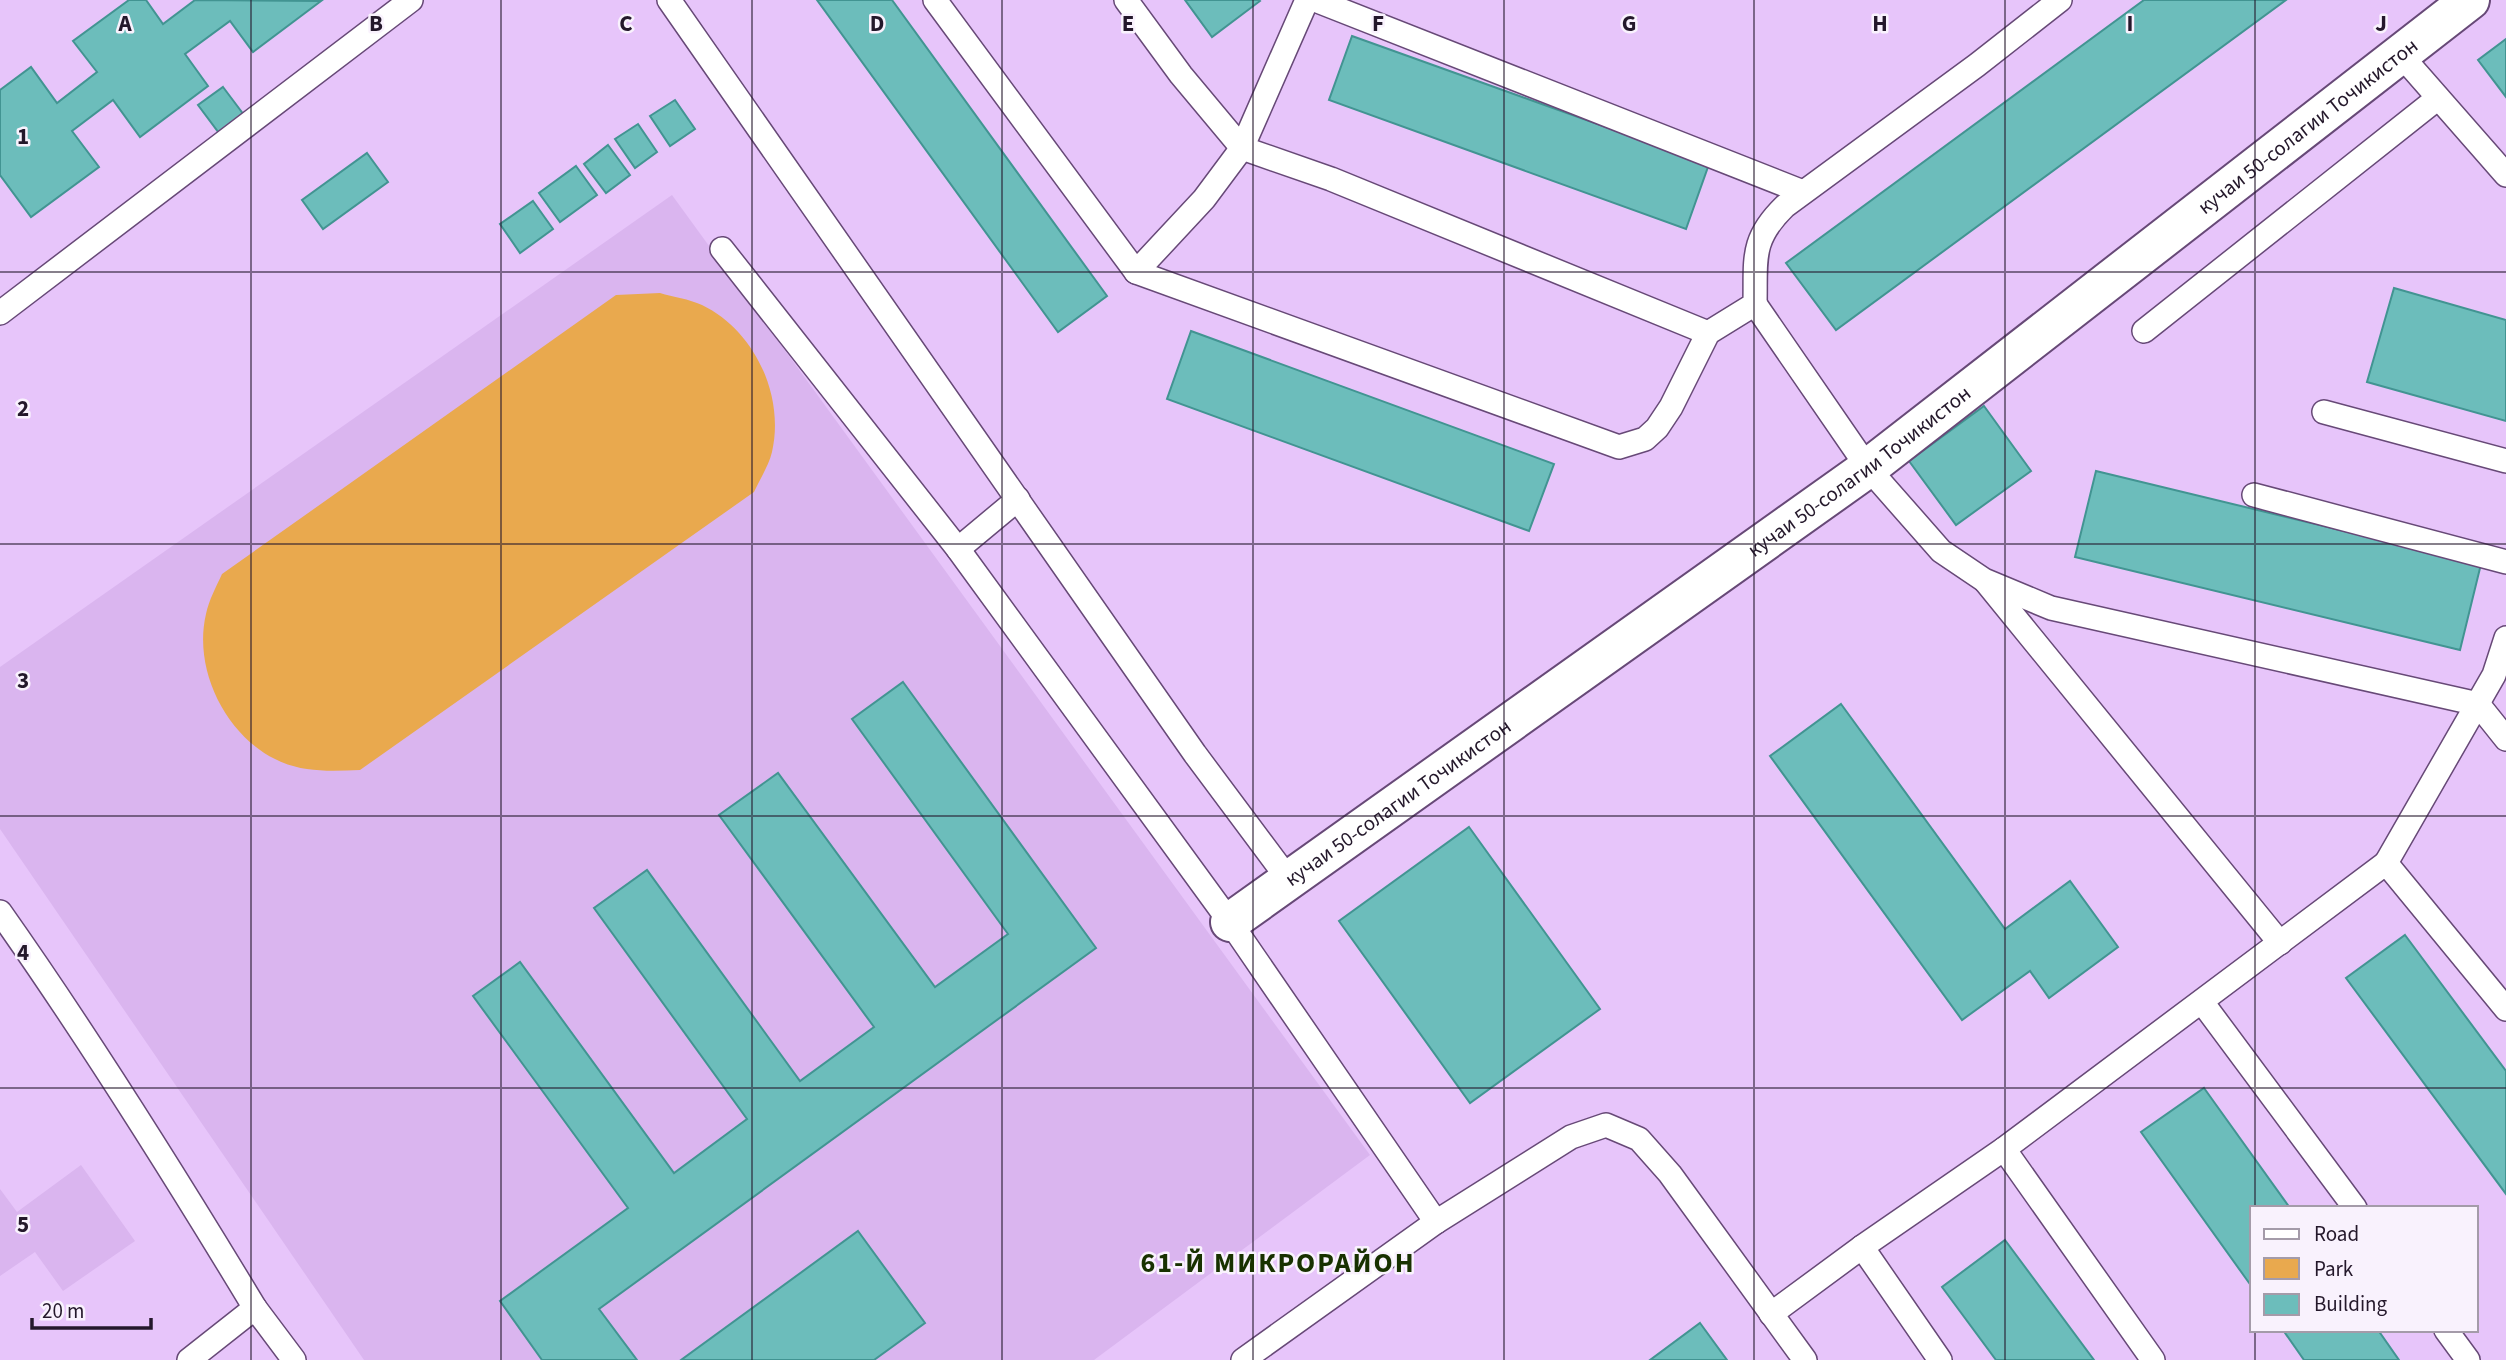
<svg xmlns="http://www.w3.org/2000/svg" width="2506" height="1360" font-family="'Source Sans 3',sans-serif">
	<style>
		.built { fill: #dab5ef }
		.green { fill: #e9a94e }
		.building { fill: #6cbdbb; stroke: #429492; stroke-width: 2 }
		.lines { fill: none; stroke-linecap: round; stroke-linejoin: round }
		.lane-casing { stroke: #674977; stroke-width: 26 }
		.street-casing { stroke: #674977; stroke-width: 42 }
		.lane { stroke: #fff; stroke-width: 23 }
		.street { stroke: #fff; stroke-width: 38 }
		.grid { fill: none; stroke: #24182b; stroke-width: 2; stroke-opacity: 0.55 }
		.labels { text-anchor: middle; stroke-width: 5; stroke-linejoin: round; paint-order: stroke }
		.street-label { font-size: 21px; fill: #24182b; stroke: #f9f2fd }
		.district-label { font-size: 28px; font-weight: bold; letter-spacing: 2px; fill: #183100; stroke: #f9f2fd }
		.grid-label { font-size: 23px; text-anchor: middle; font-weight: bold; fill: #24182b; stroke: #f9f2fd; stroke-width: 5; stroke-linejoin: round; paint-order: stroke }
	</style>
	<rect width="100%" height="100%" fill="#e7c5fa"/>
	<!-- built -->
	<g class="built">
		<path d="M672,195L1370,1155L1094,1360H364L0,829V667Z"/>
		<path d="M81,1165L135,1241L63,1291L35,1252L0,1276V1189L17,1212Z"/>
	</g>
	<!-- green -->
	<path class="green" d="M660,293C673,297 689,299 702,305C754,330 785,395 772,452C769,465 760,479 754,492L360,770C331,771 302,773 275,759C225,734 193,669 206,614C209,600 216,587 222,574L616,295Z"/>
	<!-- building -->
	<g class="building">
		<path d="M129,0H146L163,24L195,0L321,1L253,52L230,21L185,54L208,86L140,137L113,100L72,131L99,167L31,217L0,175V90L31,67L57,103L97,72L73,41Z"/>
		<path d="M817,0H892L1107,296L1058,332Z"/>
		<path d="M1185,0H1259L1260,1L1212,37Z"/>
		<path d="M2144,0H2286L1836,330L1786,263Z"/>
		<path d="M1352,36L1709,164L1686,229L1329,100Z"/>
		<path d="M2506,39V97L2478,60Z"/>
		<path d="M223,87L247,119L222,137L198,105Z"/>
		<path d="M675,100L695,129L670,146L650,116Z"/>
		<path d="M638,124L657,152L635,168L615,139Z"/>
		<path d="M608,145L630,175L606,193L584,164Z"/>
		<path d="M367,153L388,182L323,229L302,200Z"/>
		<path d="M576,166L597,195L560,222L539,193Z"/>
		<path d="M533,201L553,229L520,253L500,224Z"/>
		<path d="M2394,288L2506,320V421L2367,382Z"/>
		<path d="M1191,331L1554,464L1529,531L1167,399Z"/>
		<path d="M1984,406L2031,471L1956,525L1909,461Z"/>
		<path d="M2096,471L2481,564L2460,650L2075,557Z"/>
		<path d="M903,682L1096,948L599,1309L637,1360H542L500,1301L628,1208L473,996L520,962L674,1173L747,1119L594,908L647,870L800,1081L874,1027L719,815L778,773L935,987L1008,934L852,719Z"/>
		<path d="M1841,704L2005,929L2070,881L2118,947L2049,998L2030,971L1962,1020L1770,756Z"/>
		<path d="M1469,827L1600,1009L1470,1103L1339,921Z"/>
		<path d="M2405,935L2506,1071V1194L2346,978Z"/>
		<path d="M2204,1088L2290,1208H2252V1287L2141,1132Z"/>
		<path d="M858,1231L925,1323L874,1360H681Z"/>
		<path d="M2005,1240L2094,1360H1996L1942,1287Z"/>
		<path d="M1700,1323L1727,1360H1650Z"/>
		<path d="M2283,1330H2378L2399,1360H2304Z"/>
	</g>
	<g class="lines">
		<defs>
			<g id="lane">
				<path d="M669,0L1195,754L1289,880"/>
				<path d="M935,0L1136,272L1619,447L1645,439L1657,428L1671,407L1708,333L1755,304C1756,259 1750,240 1785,206L1977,65L2060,0"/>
				<path d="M1126,0L1181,75L1242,148L1331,179L1708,333"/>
				<path d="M1315,0L1803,192"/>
				<path d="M2400,54L2506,175"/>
				<path d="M722,249L958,549L1230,922L1436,1222"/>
				<path d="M1136,272L1204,199L1242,148L1307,0"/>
				<path d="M1755,304L1868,468L1941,551L1984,580L2051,608L2478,704L2506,739"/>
				<path d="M0,313L411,0"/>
				<path d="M2144,331L2438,98"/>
				<path d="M2324,412L2506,461"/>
				<path d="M2254,495L2506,562"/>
				<path d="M958,549L1018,499"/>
				<path d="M1986,582L2280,943"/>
				<path d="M2386,863L2494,675L2506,638"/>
				<path d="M0,912C91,1041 174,1174 255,1308"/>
				<path d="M2202,1002L2355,1208"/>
				<path d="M2004,1149L2153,1360"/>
				<path d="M1862,1247L1940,1360"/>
				<path d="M1771,1314L1862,1247L2004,1149L2386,863L2506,1009"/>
				<path d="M2446,1330L2468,1360"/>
				<path d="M189,1360L255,1308L294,1360"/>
				<path d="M1243,1360L1436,1222L1571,1137L1606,1125L1639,1139L1670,1174L1805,1360"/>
			</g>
			<g id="street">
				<path id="s1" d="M1230,922L1868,468L2470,0"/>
			</g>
		</defs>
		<!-- lane casing -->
		<use href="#lane" class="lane-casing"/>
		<!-- street casing -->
		<use href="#street" class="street-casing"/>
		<!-- lane -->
		<use href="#lane" class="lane"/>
		<!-- street -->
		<use href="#street" class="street"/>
	</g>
	<!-- grid -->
	<path class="grid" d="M251,0V1360M501,0V1360M752,0V1360M1002,0V1360M1253,0V1360M1504,0V1360M1754,0V1360M2005,0V1360M2255,0V1208M0,272H2506M0,544H2506M0,816H2506M0,1088H2506M2255,1330V1360"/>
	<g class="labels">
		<!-- street labels -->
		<g class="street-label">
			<text dy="7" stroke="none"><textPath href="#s1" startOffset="1340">кучаи 50-солагии Точикистон</textPath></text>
			<text dy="7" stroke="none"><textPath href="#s1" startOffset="774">кучаи 50-солагии Точикистон</textPath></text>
			<text dy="7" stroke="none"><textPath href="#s1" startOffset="206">кучаи 50-солагии Точикистон</textPath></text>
		</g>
		<!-- district labels -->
		<g class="district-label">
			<text x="1278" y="1272">61-Й МИКРОРАЙОН</text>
		</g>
	</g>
	<g class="grid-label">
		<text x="125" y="31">A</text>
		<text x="376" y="31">B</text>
		<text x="626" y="31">C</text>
		<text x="877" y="31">D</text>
		<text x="1128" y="31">E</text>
		<text x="1378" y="31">F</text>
		<text x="1629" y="31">G</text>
		<text x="1880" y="31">H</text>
		<text x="2130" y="31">I</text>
		<text x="2381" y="31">J</text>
		<text x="23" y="144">1</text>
		<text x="23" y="416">2</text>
		<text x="23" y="688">3</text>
		<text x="23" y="960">4</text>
		<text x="23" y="1232">5</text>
	</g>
	<!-- legend -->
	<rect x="2250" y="1206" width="228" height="126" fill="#f9f2fd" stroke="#a49ba9" stroke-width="2"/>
	<rect x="2264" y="1229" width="35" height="10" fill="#ffffff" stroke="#a49ba9" stroke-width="2"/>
	<text x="2314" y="1241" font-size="21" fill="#24182b">Road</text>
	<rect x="2264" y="1258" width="35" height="21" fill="#e9a94e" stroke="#a49ba9" stroke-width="2"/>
	<text x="2314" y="1276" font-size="21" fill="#24182b">Park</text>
	<rect x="2264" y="1294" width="35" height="21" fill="#6cbdbb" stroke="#a49ba9" stroke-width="2"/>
	<text x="2314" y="1311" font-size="21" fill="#24182b">Building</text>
	<!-- scale -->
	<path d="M32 1318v10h119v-10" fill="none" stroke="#24182b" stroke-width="3.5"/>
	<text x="42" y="1318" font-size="21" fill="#24182b" stroke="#f9f2fd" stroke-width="5" paint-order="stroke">20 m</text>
</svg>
